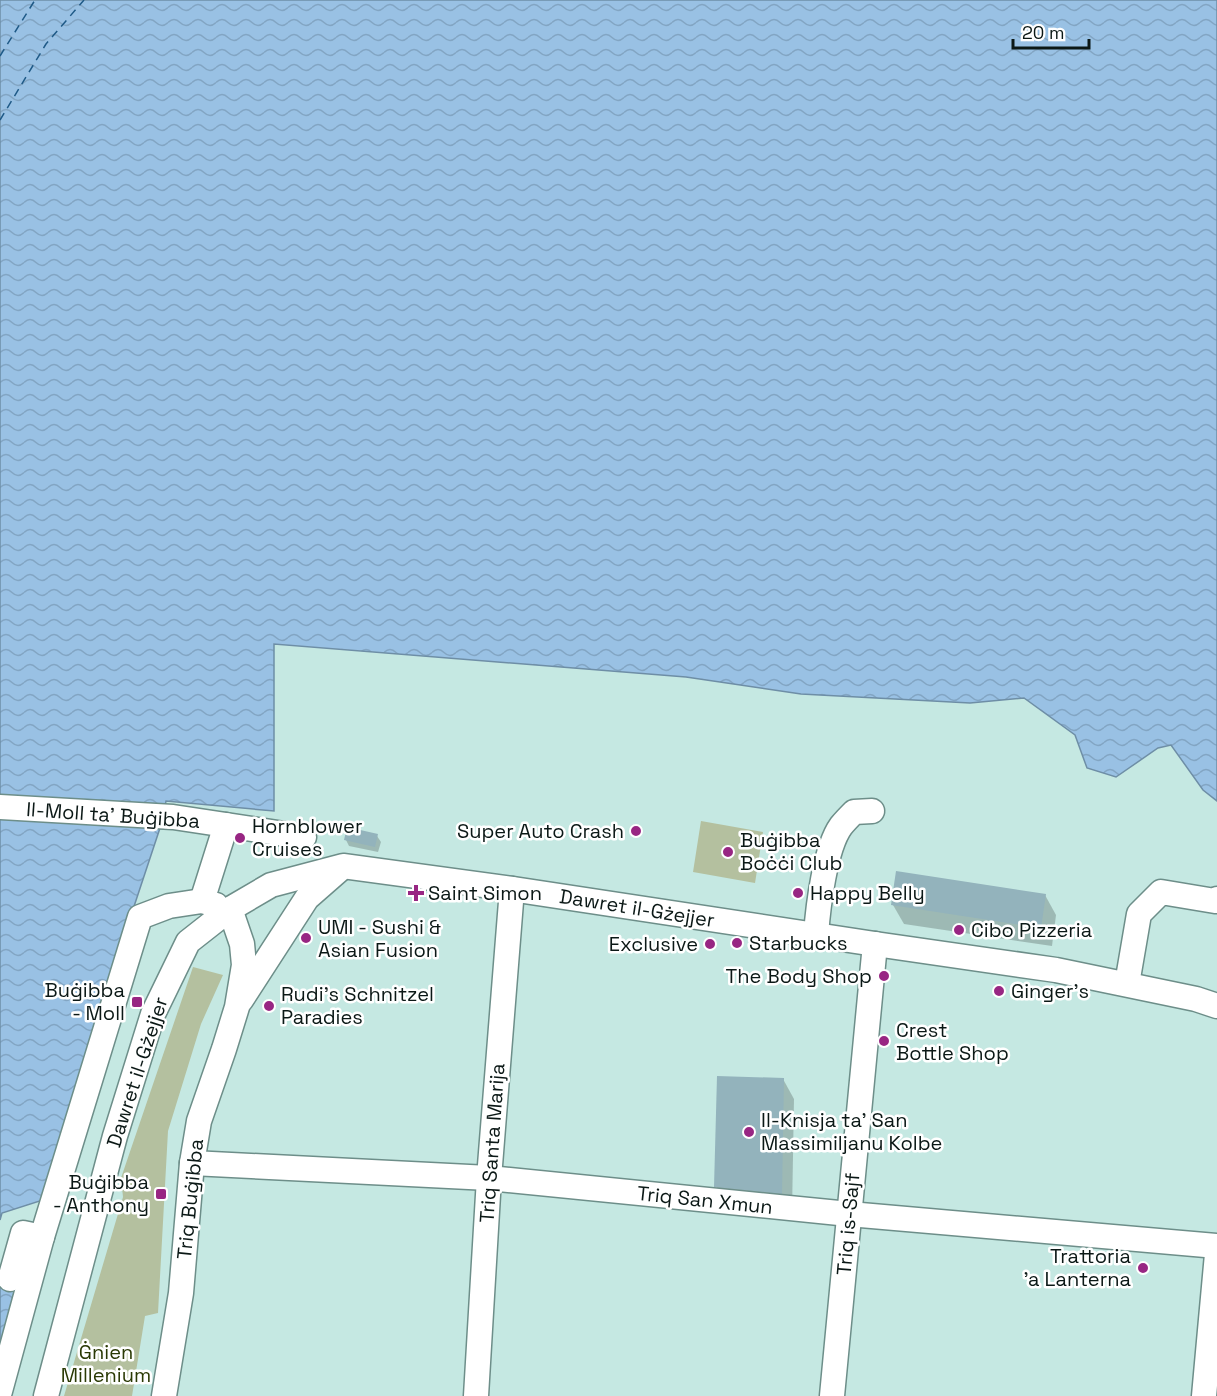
<svg xmlns="http://www.w3.org/2000/svg" width="1217" height="1396" font-family="'Space Grotesk',sans-serif">
	<style>
		.green { fill: #b4c09f }
		.water { fill: url(#water-waves); stroke: #6e8ea6; stroke-width: 1.5 }
		.shadow { fill: #0003 }
		.lines { fill: none; stroke-linecap: round; stroke-linejoin: round }
		.ferry { stroke: #1f5a87; stroke-width: 1.5; stroke-dasharray: 8 6; stroke-linecap: butt }
		.building { fill: #93b3bc }
		.minor-casing { stroke: #6d8e89; stroke-width: 27 }
		.minor { stroke: #fff; stroke-width: 24 }
		.poi-dot { fill: #982683; stroke: #fff; stroke-width: 2 }
		.labels { text-anchor: middle; stroke-width: 5; stroke-linejoin: round; paint-order: stroke }
		.street-label { font-size: 20px; fill: #0b1816; stroke: #fff }
		.poi-label { font-size: 20px; fill: #0b1816; stroke: #fff; text-anchor: start }
		.park-label { font-size: 20px; fill: #2a3904; stroke: #fff }
	</style>
	<defs>
		<pattern id="water-waves" width="16" height="10" patternUnits="userSpaceOnUse" patternTransform="scale(1.5)"><rect width="16" height="10" fill="#99c1e4"/><path d="M0 5q4-4 8 0t8 0" fill="none" stroke="#82a5c3"/></pattern>
	</defs>
	<rect width="100%" height="100%" fill="#c5e8e2"/>
	<!-- green -->
	<g class="green">
		<path d="M701,821L763,832L755,883L693,872Z"/>
		<path d="M193,967L223,975L201,1024L168,1131L158,1313L145,1316L132,1396H64L123,1197L121,1178Z"/>
	</g>
	<!-- water -->
	<g class="water">
		<path d="M0,0H1217V801L1203,790L1171,745L1158,748L1116,777L1087,768L1075,735L1024,698L970,703L801,694L686,677L274,644V811L166,801L161,825L97,1018L43,1200L2,1213L0,1220Z"/>
		<path d="M0,1275L20,1283L0,1353Z"/>
	</g>
	<!-- shadow -->
	<g class="shadow">
		<path d="M377,836L381,842L378,852L349,846L346,840Z"/>
		<path d="M1045,895L1056,915L1052,946L904,924L893,905Z"/>
		<path d="M783,1079L794,1099L792,1213L727,1206L716,1186Z"/>
	</g>
	<g class="lines">
		<!-- ferry -->
		<g class="ferry">
			<path d="M0,56L35,0"/>
			<path d="M0,120L46,44L84,0"/>
		</g>
	</g>
	<!-- building -->
	<g class="building">
		<path d="M347,827L378,834L375,847L344,840Z"/>
		<path d="M896,871L1046,894L1041,928L891,905Z"/>
		<path d="M717,1076L784,1078L782,1194L714,1187Z"/>
	</g>
	<g class="lines">
		<defs>
			<g id="minor">
				<path d="M0,807L173,817L226,825L202,901L216,905"/>
				<path d="M226,825L304,837"/>
				<path d="M816,935C818,907 825,848 841,826C845,821 850,816 854,812L872,811"/>
				<path d="M1127,984L1139,914L1161,892L1215,901L1217,899"/>
				<path d="M241,1000L307,898L339,870"/>
				<path d="M192,1163L489,1178L849,1214L1217,1246"/>
				<path d="M10,1279L23,1233L42,1237"/>
				<path d="M0,1391L42,1237L140,917L169,906L202,901"/>
				<path d="M46,1396L115,1136L153,1014L188,942L230,909L271,885L343,866L512,889L875,944L1056,970L1196,999L1217,1006"/>
				<path d="M164,1396L181,1293L192,1163L199,1121L224,1049L237,1007L244,965L242,944L230,909"/>
				<path d="M476,1396L489,1178L512,889"/>
				<path d="M832,1396L875,944"/>
				<path d="M1204,1396L1217,1254"/>
			</g>
		</defs>
		<!-- minor casing -->
		<use href="#minor" class="minor-casing"/>
		<!-- minor -->
		<use href="#minor" class="minor"/>
	</g>
	<!-- markers -->
	<g class="poi-dot">
		<circle cx="636" cy="831" r="6"/>
		<circle cx="240" cy="838" r="6"/>
		<circle cx="728" cy="852" r="6"/>
		<path d="M413 884h6v6h6v6h-6v6h-6v-6h-6v-6h6z"/>
		<circle cx="798" cy="893" r="6"/>
		<circle cx="959" cy="930" r="6"/>
		<circle cx="306" cy="938" r="6"/>
		<circle cx="737" cy="943" r="6"/>
		<circle cx="710" cy="944" r="6"/>
		<circle cx="884" cy="976" r="6"/>
		<circle cx="999" cy="991" r="6"/>
		<rect x="131" y="996" width="12" height="12" rx="3"/>
		<circle cx="269" cy="1006" r="6"/>
		<circle cx="884" cy="1041" r="6"/>
		<circle cx="749" cy="1132" r="6"/>
		<rect x="155" y="1188" width="12" height="12" rx="3"/>
		<circle cx="1143" cy="1268" r="6"/>
	</g>
	<g class="labels">
		<!-- street labels -->
		<g class="street-label">
			<text transform="translate(113 815) rotate(4)" y="7">Il-Moll ta' Buġibba</text>
			<text transform="translate(637 908) rotate(9)" y="7">Dawret il-Gżejjer</text>
			<text transform="translate(137 1072) rotate(-72)" y="7">Dawret il-Gżejjer</text>
			<text transform="translate(492 1143) rotate(-86)" y="7">Triq Santa Marija</text>
			<text transform="translate(190 1199) rotate(-84)" y="7">Triq Buġibba</text>
			<text transform="translate(705 1200) rotate(6)" y="7">Triq San Xmun</text>
			<text transform="translate(848 1224) rotate(-85)" y="7">Triq is-Sajf</text>
		</g>
		<!-- poi labels -->
		<g class="poi-label">
			<text x="252" y="833">Hornblower<tspan x="252" dy="23">Cruises</tspan></text>
			<text x="624" y="838" text-anchor="end">Super Auto Crash</text>
			<text x="740" y="847">Buġibba<tspan x="740" dy="23">Boċċi Club</tspan></text>
			<text x="428" y="900">Saint Simon</text>
			<text x="810" y="900">Happy Belly</text>
			<text x="318" y="934">UMI - Sushi &amp;<tspan x="318" dy="23">Asian Fusion</tspan></text>
			<text x="971" y="937">Cibo Pizzeria</text>
			<text x="749" y="950">Starbucks</text>
			<text x="698" y="951" text-anchor="end">Exclusive</text>
			<text x="872" y="983" text-anchor="end">The Body Shop</text>
			<text x="125" y="997" text-anchor="end">Buġibba<tspan x="125" dy="23">- Moll</tspan></text>
			<text x="1011" y="998">Ginger's</text>
			<text x="281" y="1001">Rudi's Schnitzel<tspan x="281" dy="23">Paradies</tspan></text>
			<text x="896" y="1037">Crest<tspan x="896" dy="23">Bottle Shop</tspan></text>
			<text x="761" y="1127">Il-Knisja ta' San<tspan x="761" dy="23">Massimiljanu Kolbe</tspan></text>
			<text x="149" y="1189" text-anchor="end">Buġibba<tspan x="149" dy="23">- Anthony</tspan></text>
			<text x="1131" y="1263" text-anchor="end">Trattoria<tspan x="1131" dy="23">'a Lanterna</tspan></text>
		</g>
		<!-- park labels -->
		<g class="park-label">
			<text x="106" y="1359">Ġnien<tspan x="106" dy="23">Millenium</tspan></text>
		</g>
	</g>
	<!-- scale -->
	<path d="M1013 39v9h76v-9" fill="none" stroke="#0b1816" stroke-width="3"/>
	<text x="1022" y="39" font-size="18" fill="#0b1816" stroke="#ffffff" stroke-width="4.5" paint-order="stroke">20 m</text>
</svg>
